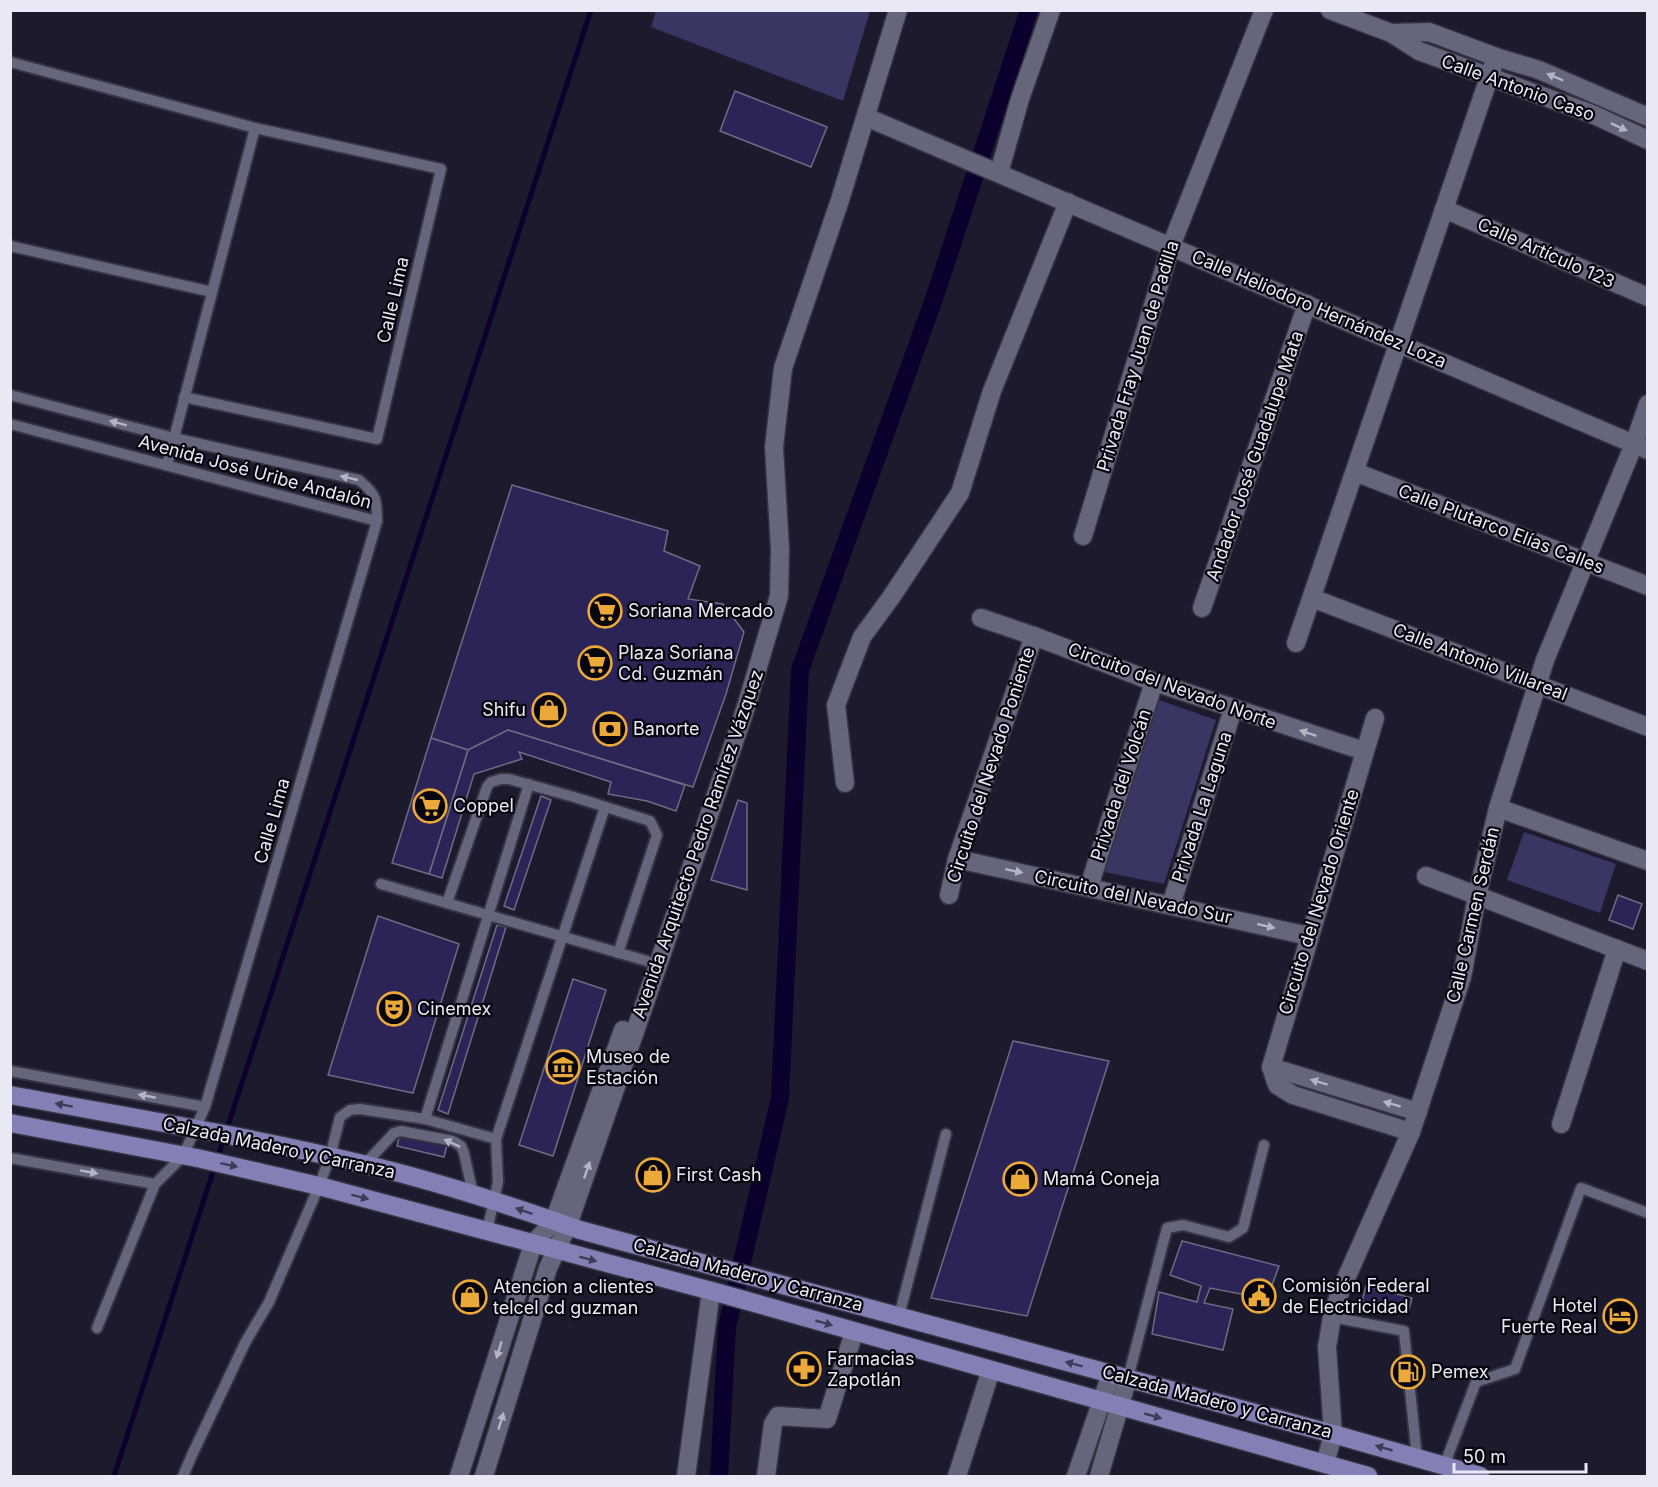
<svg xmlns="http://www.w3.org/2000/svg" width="1658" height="1487" font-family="Inter,sans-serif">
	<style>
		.green { fill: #3a3663 }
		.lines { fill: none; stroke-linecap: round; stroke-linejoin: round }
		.stream { stroke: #0c002d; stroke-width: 5 }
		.canal { stroke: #0c002d; stroke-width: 18 }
		.building { fill: #2c2457; stroke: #6c6c83; stroke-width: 1.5 }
		.service-casing { stroke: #343342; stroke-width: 14 }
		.minor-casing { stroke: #343342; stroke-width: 21 }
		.tertiary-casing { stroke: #343342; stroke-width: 21 }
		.primary-casing { stroke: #343342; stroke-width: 21 }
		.service { stroke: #65657c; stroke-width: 10 }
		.minor { stroke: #65657c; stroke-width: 18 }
		.tertiary { stroke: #65657c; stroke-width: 18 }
		.primary { stroke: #8280b4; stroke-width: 18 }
		.oneway { fill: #b4b4c5 }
		.oneway2 { fill: #3e3d59 }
		.labels { text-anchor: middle; stroke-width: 4.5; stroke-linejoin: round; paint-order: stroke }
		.street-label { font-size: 18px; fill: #e9e9f6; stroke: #07060e }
		.poi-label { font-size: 18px; fill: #e9e9f6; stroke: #07060e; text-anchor: start }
	</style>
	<rect width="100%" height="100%" fill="#1c1a2d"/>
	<!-- green -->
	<g class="green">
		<path d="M656,11V10L870,11L843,101L651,27Z"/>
		<path d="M1159,700L1216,720L1164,884L1104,872Z"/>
		<path d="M1524,832L1616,864L1600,913L1507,880Z"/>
	</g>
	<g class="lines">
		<!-- stream -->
		<path class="stream" d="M114,1476L591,10"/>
		<!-- canal -->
		<path class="canal" d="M719,1476L727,1327L780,1098L800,670L935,296L1029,10"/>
	</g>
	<!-- building -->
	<g class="building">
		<path d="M735,91L827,127L811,167L720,131Z"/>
		<path d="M512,485L668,531L664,551L700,566L688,599L723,604L744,632L726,694L693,787L508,730L468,750L431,738Z"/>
		<path d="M508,730L685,785L676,811L647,801L608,794L611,782L519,752L522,759L474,774L442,878L429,874L468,750Z"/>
		<path d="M431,738L468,750L429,874L392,863Z"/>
		<path d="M541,796L551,800L514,910L504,906Z"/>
		<path d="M738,800L747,803V890L711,880Z"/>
		<path d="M1618,895L1642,904L1633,929L1609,920Z"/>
		<path d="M378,916L459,944L413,1093L328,1075Z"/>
		<path d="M497,925L506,927L448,1114L438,1110Z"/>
		<path d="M573,979L606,990L553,1156L519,1145Z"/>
		<path d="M1013,1041L1109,1061L1027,1316L931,1298Z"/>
		<path d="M400,1133L447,1145L444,1157L397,1146Z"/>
		<path d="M1182,1241L1279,1266L1267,1299L1210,1288L1204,1303L1233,1309L1223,1350L1152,1334L1159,1292L1197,1302L1201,1286L1170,1275Z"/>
		<path d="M1366,1286L1412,1298L1408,1313L1362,1301Z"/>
	</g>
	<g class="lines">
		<defs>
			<g id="service">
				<path d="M10,62L255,128L441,169L377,439L184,397"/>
				<path d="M10,246L212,292"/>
				<path d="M10,395L174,438L359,480C376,494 377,499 377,521L205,1107L183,1156L155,1184L10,1158"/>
				<path d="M10,424L377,521"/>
				<path d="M167,465L255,128"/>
				<path d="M381,884L647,961"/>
				<path d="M447,903L487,787L491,782L501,779H509L574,797L650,821L657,835L618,953"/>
				<path d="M10,1071L205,1107"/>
				<path d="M425,1119L529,784"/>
				<path d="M365,1164L394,1133L401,1131L453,1141L461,1146L464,1153L473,1194"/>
				<path d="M487,1231L498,1182L496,1139L605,807"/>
				<path d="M899,1316L946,1134"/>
				<path d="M1332,1317L1404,1331L1417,1458"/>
				<path d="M97,1328L155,1184"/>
				<path d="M1128,1378L1167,1228L1183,1225L1229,1237L1243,1228L1264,1145"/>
				<path d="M1444,1466L1476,1382L1515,1369L1581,1188L1648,1213"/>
				<path d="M183,1476L192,1455L245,1343L269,1302L319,1186L330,1157L340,1117L350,1110L360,1109L425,1119L496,1139"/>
			</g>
			<g id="minor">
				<path d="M1330,10L1391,33L1419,51L1592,114L1648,140"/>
				<path d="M1391,33L1429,32L1496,57L1539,70L1648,117"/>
				<path d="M866,117L1648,450"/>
				<path d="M999,173L1020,99L1051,10"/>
				<path d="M1444,209L1648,297"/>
				<path d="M1355,472L1648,586"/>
				<path d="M1083,536L1171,246L1264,10"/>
				<path d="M1312,598L1648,727"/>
				<path d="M1202,608L1307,304"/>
				<path d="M981,618L1034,636L1154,682L1364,751"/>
				<path d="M1296,643L1496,57"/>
				<path d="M1375,718L1271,1067L1277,1085L1293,1095L1411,1132"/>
				<path d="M845,783L836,705L862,637L892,596L960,493L992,391L1068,202"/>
				<path d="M1498,808L1648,861"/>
				<path d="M957,859L1309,936"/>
				<path d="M1426,876L1648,961"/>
				<path d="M1089,887L1154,682"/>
				<path d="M949,895L957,859L1034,636"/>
				<path d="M1171,905L1233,709"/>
				<path d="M1271,1067L1418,1112"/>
				<path d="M1561,1124L1617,949"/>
				<path d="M459,1476L533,1244L554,1221L623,1030"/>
				<path d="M484,1476L548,1268L568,1225L658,965L746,707L779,596L780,549L774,447L783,368L840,200L898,10"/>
				<path d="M686,1476L711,1291"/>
				<path d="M766,1476L773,1424L778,1416L827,1419L854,1332"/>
				<path d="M957,1476L991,1370"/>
				<path d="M1076,1476L1111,1374"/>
				<path d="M1099,1476L1128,1378"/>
			</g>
			<path id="tertiary" d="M1325,1464L1333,1434L1327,1347L1332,1317L1340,1292L1411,1132L1462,977L1477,896L1498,808L1545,660L1634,444L1648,404"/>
			<g id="primary">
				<path d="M10,1095C128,1117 247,1136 363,1164C437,1181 509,1205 580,1230L1333,1434L1480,1476"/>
				<path d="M10,1123L197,1158L319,1186L719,1293L1368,1476"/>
			</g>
		</defs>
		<!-- service casing -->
		<use href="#service" class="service-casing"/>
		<!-- minor casing -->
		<use href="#minor" class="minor-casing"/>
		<!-- tertiary casing -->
		<use href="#tertiary" class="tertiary-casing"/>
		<!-- primary casing -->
		<use href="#primary" class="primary-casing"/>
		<!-- service -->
		<use href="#service" class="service"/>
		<!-- minor -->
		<use href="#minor" class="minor"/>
		<!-- tertiary -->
		<use href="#tertiary" class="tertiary"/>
		<!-- primary -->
		<use href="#primary" class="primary"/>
	</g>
	<!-- one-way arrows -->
	<defs><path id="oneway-solid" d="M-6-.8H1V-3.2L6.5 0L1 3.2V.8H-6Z" transform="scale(1.5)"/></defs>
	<g class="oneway">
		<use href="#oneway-solid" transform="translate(1555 77) rotate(-157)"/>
		<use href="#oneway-solid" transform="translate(1619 127) rotate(25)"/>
		<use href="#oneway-solid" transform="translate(118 423) rotate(-165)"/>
		<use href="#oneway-solid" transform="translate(349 478) rotate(-167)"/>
		<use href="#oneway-solid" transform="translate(1308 733) rotate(-162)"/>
		<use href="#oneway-solid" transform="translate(1014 871) rotate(12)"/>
		<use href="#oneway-solid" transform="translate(1266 926) rotate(13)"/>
		<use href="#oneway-solid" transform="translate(1319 1082) rotate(-163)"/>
		<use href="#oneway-solid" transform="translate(147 1096) rotate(-169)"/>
		<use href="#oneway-solid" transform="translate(1392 1104) rotate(-164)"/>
		<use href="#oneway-solid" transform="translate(452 1143) rotate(-155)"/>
		<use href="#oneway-solid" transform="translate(587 1170) rotate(-71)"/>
		<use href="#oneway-solid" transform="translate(89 1172) rotate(10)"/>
		<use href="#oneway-solid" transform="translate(499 1350) rotate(107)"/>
		<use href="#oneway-solid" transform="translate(501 1421) rotate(-73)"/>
	</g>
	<g class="oneway2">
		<use href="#oneway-solid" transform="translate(64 1105) rotate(-170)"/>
		<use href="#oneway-solid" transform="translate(229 1165) rotate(12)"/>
		<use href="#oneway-solid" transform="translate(360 1197) rotate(15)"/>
		<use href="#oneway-solid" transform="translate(524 1211) rotate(-161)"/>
		<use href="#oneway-solid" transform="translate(588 1259) rotate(15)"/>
		<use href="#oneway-solid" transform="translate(824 1323) rotate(16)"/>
		<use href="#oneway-solid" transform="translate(1074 1364) rotate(-165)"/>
		<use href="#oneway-solid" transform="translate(1153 1416) rotate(16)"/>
		<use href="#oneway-solid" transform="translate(1384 1448) rotate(-164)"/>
	</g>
	<!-- icons -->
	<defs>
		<symbol id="supermarket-ring" viewBox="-11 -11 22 22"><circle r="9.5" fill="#07060e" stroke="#eba93a" stroke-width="1.5"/><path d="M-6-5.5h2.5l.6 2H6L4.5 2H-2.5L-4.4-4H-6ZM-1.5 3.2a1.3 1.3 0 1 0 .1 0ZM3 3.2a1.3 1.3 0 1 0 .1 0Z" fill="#eba93a"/></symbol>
		<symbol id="shop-ring" viewBox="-11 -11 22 22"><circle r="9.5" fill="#07060e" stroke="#eba93a" stroke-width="1.5"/><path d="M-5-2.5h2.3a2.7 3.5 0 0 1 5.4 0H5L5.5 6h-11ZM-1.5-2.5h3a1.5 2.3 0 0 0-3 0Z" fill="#eba93a"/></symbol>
		<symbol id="bank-ring" viewBox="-11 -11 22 22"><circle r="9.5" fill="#07060e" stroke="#eba93a" stroke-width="1.5"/><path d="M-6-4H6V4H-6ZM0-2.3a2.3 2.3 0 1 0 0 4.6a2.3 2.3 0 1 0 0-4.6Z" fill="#eba93a"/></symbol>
		<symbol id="theatre-ring" viewBox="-11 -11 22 22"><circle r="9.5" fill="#07060e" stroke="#eba93a" stroke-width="1.5"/><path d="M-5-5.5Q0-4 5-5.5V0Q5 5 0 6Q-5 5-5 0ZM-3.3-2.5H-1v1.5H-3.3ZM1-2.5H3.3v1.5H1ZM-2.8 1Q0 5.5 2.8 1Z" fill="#eba93a"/></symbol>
		<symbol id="museum-ring" viewBox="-11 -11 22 22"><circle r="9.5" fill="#07060e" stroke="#eba93a" stroke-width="1.5"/><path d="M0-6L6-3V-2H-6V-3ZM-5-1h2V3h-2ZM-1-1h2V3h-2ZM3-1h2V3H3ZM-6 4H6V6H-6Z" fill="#eba93a"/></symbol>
		<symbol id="civic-ring" viewBox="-11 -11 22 22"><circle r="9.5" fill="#07060e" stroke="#eba93a" stroke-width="1.5"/><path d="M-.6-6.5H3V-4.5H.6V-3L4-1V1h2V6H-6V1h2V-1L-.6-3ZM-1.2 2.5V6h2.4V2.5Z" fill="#eba93a"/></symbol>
		<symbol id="hotel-ring" viewBox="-11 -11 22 22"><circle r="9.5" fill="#07060e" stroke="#eba93a" stroke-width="1.5"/><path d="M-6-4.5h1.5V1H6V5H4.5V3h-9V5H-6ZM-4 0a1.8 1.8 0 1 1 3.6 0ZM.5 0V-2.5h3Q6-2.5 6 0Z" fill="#eba93a"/></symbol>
		<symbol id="pharmacy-ring" viewBox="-11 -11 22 22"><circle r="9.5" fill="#07060e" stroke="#eba93a" stroke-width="1.5"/><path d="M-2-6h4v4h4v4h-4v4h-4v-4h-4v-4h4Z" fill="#eba93a"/></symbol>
		<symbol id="fuel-ring" viewBox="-11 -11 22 22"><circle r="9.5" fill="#07060e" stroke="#eba93a" stroke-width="1.5"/><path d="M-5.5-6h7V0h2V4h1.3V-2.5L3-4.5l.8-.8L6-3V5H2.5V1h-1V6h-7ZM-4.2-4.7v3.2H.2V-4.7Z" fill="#eba93a"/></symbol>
	</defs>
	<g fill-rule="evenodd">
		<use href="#supermarket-ring" x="586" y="592" width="38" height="38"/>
		<use href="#supermarket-ring" x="576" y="644" width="38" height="38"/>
		<use href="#shop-ring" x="530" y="691" width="38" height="38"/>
		<use href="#bank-ring" x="591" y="710" width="38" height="38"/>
		<use href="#supermarket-ring" x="411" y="787" width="38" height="38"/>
		<use href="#theatre-ring" x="375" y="990" width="38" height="38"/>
		<use href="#museum-ring" x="544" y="1048" width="38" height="38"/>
		<use href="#shop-ring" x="634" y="1156" width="38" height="38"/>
		<use href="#shop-ring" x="1001" y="1160" width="38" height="38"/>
		<use href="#civic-ring" x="1240" y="1277" width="38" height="38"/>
		<use href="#shop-ring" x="451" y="1278" width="38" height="38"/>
		<use href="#hotel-ring" x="1601" y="1297" width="38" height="38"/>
		<use href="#pharmacy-ring" x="785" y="1350" width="38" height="38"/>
		<use href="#fuel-ring" x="1389" y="1353" width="38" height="38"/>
	</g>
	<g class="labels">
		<!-- street labels -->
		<g class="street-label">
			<text transform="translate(1518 88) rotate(20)" y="6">Calle Antonio Caso</text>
			<text transform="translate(1546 253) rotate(24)" y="6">Calle Artículo 123</text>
			<text transform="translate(393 300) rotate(-77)" y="6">Calle Lima</text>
			<text transform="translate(1319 309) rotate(23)" y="6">Calle Heliodoro Hernández Loza</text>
			<text transform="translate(1138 356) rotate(-73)" y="6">Privada Fray Juan de Padilla</text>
			<text transform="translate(1255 456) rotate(-71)" y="6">Andador José Guadalupe Mata</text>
			<text transform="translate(255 472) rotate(15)" y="6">Avenida José Uribe Andalón</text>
			<text transform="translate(1501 529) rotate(21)" y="6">Calle Plutarco Elías Calles</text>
			<text transform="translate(1480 662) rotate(21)" y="6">Calle Antonio Villareal</text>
			<text transform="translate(1172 686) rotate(20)" y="6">Circuito del Nevado Norte</text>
			<text transform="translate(991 765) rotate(-72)" y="6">Circuito del Nevado Poniente</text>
			<text transform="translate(1121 785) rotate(-72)" y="6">Privada del Volcán</text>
			<text transform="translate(1202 807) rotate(-72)" y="6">Privada La Laguna</text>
			<text transform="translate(272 821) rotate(-74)" y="6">Calle Lima</text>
			<text transform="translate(698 844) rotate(-71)" y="6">Avenida Arquitecto Pedro Ramírez Vázquez</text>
			<text transform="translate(1133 897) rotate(12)" y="6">Circuito del Nevado Sur</text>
			<text transform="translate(1319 902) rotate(-73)" y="6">Circuito del Nevado Oriente</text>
			<text transform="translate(1473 915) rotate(-77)" y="6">Calle Carmen Serdán</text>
			<text transform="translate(279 1148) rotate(12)" y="6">Calzada Madero y Carranza</text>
			<text transform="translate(748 1275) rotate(15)" y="6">Calzada Madero y Carranza</text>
			<text transform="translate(1217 1402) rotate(15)" y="6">Calzada Madero y Carranza</text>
		</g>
		<!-- poi labels -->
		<g class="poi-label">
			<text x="628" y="617">Soriana Mercado</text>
			<text x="618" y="659">Plaza Soriana<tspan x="618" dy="21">Cd. Guzmán</tspan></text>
			<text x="526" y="716" text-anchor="end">Shifu</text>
			<text x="633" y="735">Banorte</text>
			<text x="453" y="812">Coppel</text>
			<text x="417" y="1015">Cinemex</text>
			<text x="586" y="1063">Museo de<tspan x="586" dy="21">Estación</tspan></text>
			<text x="676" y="1181">First Cash</text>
			<text x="1043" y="1185">Mamá Coneja</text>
			<text x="1282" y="1292">Comisión Federal<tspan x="1282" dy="21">de Electricidad</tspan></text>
			<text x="493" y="1293">Atencion a clientes<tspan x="493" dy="21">telcel cd guzman</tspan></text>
			<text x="1597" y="1312" text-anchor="end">Hotel<tspan x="1597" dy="21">Fuerte Real</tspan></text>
			<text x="827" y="1365">Farmacias<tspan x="827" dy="21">Zapotlán</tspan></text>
			<text x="1431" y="1378">Pemex</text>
		</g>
	</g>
	<!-- border -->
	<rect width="1658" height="1487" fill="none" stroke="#e9e9f6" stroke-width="24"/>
	<!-- scale -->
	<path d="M1454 1463v9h132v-9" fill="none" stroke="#e9e9f6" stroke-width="3"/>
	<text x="1463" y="1463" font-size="18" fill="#e9e9f6" stroke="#07060e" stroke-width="4.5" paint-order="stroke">50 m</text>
</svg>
